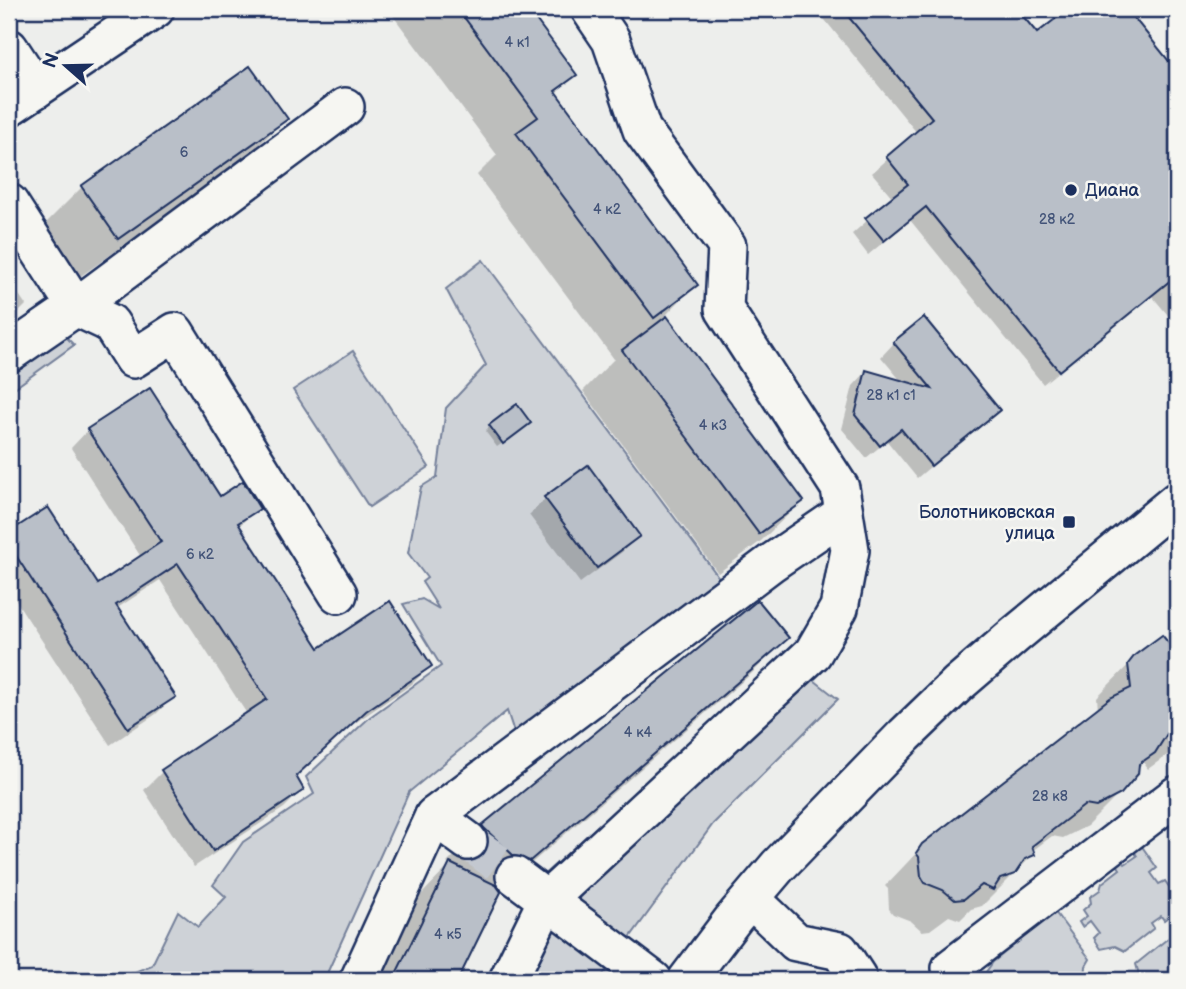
<svg xmlns="http://www.w3.org/2000/svg" width="1186" height="989" font-family="'Balsamiq Sans',sans-serif">
	<style>
		.green { fill: #ced2d7; stroke: #74809a; stroke-width: 2 }
		.shadow { fill: #0003 }
		.building { fill: #b9bfc8; stroke: #1b2f5e; stroke-width: 2 }
		.lines { fill: none; stroke-linecap: round; stroke-linejoin: round }
		.minor-tunnel { stroke: #c3c8d0; stroke-width: 37; stroke-dasharray: 37 18; stroke-linecap: butt }
		.minor-casing { stroke: #1b2f5e; stroke-width: 42 }
		.minor { stroke: #f6f6f2; stroke-width: 37 }
		.poi-dot { fill: #1b2f5e; stroke: #f6f6f2; stroke-width: 2.5 }
		.labels { text-anchor: middle; stroke-width: 5; stroke-linejoin: round; paint-order: stroke }
		.number-label { font-size: 14px; fill: #425378 }
		.poi-label { font-size: 18px; fill: #1b2f5e; stroke: #f6f6f2; text-anchor: start }
	</style>
	<rect width="100%" height="100%" fill="#edeeec"/>
	<filter id="ink" filterUnits="userSpaceOnUse"><feTurbulence type="fractalNoise" baseFrequency=".0143" numOctaves="2"/><feDisplacementMap in="SourceGraphic" scale="14" xChannelSelector="R" yChannelSelector="G"/><feConvolveMatrix kernelMatrix="1 2 1 2 8 2 1 2 1" color-interpolation-filters="sRGB"/></filter>
	<g filter="url(#ink)">
		<!-- green -->
		<g class="green">
			<path d="M483,260L720,579L516,738L507,711L409,792L324,980H87L125,976L152,965L178,911L198,927L226,897L213,885L243,842L314,794L306,777L370,717L441,666L403,604L422,599L439,609L422,582L427,578L408,553L421,487L437,477L446,408L486,365L446,289Z"/>
			<path d="M40,310L74,345L9,392V332Z"/>
			<path d="M353,351L429,467L369,507L293,390Z"/>
			<path d="M786,658L838,699L713,824L599,980H489L541,877Z"/>
			<path d="M1141,845L1157,868L1151,873L1159,884L1165,881L1177,898V910L1164,920L1161,916L1151,923L1154,928L1125,951L1115,946L1101,949L1094,938L1099,933L1090,921L1082,927L1079,922L1087,916L1083,910L1091,903L1090,897L1100,890L1102,883L1120,869L1116,863L1121,859L1125,864L1137,856L1134,851Z"/>
			<path d="M1055,912L1090,959L1086,966L1085,980H987L986,972L993,962Z"/>
			<path d="M1177,931V980H1137L1139,975L1136,964Z"/>
		</g>
		<!-- shadow -->
		<g class="shadow">
			<path d="M388,9H525L574,74L555,94L696,284L665,316L802,501L761,541L718,573L583,391L614,359L477,175L497,155Z"/>
			<path d="M816,9H1015L1037,36L1070,9H1124L1177,74V316L1172,320L1152,296L1043,384L910,220L868,255L852,234L893,198L872,173L917,133Z"/>
			<path d="M250,68L285,119L243,161L75,280L40,229L82,187Z"/>
			<path d="M9,280L26,305L9,322Z"/>
			<path d="M894,343L998,410L917,478L887,441L866,458L842,429L853,386L866,372L902,382L881,357Z"/>
			<path d="M490,426L524,428L497,447L485,431Z"/>
			<path d="M88,430L220,498L258,508L238,527L319,650L430,666L412,684L346,729L294,777L302,790L284,808L194,867L144,790L162,772L247,714L160,580L116,609L173,697L156,714L110,745L9,590V535L47,509L97,586L141,557L71,448Z"/>
			<path d="M545,499L638,536L622,552L580,583L529,515Z"/>
			<path d="M758,602L787,638L751,674L499,891L456,980H376L415,901L450,865L447,863L483,827Z"/>
			<path d="M1177,648V748L1148,769L1143,762L1120,793L1087,826L1063,838L1052,836L1032,851L1033,855L982,906L971,909L960,920L949,916L930,930L922,931L911,921L893,914L889,909L888,889L885,886L924,845L1098,709L1097,697L1137,656L1173,651Z"/>
			<path d="M930,975L932,980H923Z"/>
		</g>
		<!-- building -->
		<g class="building">
			<path d="M458,9H528L577,75L555,91L698,285L654,318L516,133L538,117Z"/>
			<path d="M842,9H1017L1037,33L1068,9H1127L1177,71V275L1059,371L926,207L884,241L865,218L908,184L886,157L932,118Z"/>
			<path d="M250,66L288,119L118,239L81,186Z"/>
			<path d="M667,316L804,501L759,534L622,350Z"/>
			<path d="M924,317L1000,410L931,466L901,429L880,446L855,415L866,370L932,389L893,342Z"/>
			<path d="M150,388L220,496L243,481L260,509L238,523L319,648L390,601L432,666L366,711L296,776L304,790L213,851L161,770L267,699L178,564L116,605L176,697L128,728L9,545V532L48,507L98,584L161,542L87,429Z"/>
			<path d="M517,404L531,423L503,444L489,425Z"/>
			<path d="M588,465L640,536L597,568L544,497Z"/>
			<path d="M758,600L789,638L530,861L514,856L484,828L482,825Z"/>
			<path d="M1162,635L1177,653V718L1155,753L1139,764L1138,774L1121,794L1096,807L1085,805L1032,846L1035,855L1025,859L1015,874L1000,879L993,890L982,885L964,899L955,900L943,890L925,883L921,876L919,857L916,853L922,844L1110,698L1131,688L1128,664L1135,655Z"/>
			<path d="M450,863L496,885L501,892L458,980H393Z"/>
		</g>
		<g class="lines">
			<!-- minor-tunnel -->
			<path class="minor-tunnel" d="M468,841L515,876"/>
			<defs>
				<g id="minor">
					<path d="M590,9L611,40L642,130L727,246L724,309L840,488L850,550L839,608L813,653L547,900L653,980"/>
					<path d="M9,48L36,89"/>
					<path d="M9,107L155,9"/>
					<path d="M9,203L76,307L345,107"/>
					<path d="M9,353L76,307L110,323L133,359L175,332L338,594"/>
					<path d="M434,816L468,841"/>
					<path d="M751,899L796,942L840,951L857,977V980"/>
					<path d="M951,968L1177,795"/>
					<path d="M359,980L434,816L771,563L844,513"/>
					<path d="M508,980L547,900L515,876"/>
					<path d="M687,980L734,918L778,866L905,735L958,684L1015,635L1177,501"/>
				</g>
			</defs>
			<!-- minor casing -->
			<use href="#minor" class="minor-casing"/>
			<!-- minor -->
			<use href="#minor" class="minor"/>
		</g>
	</g>
	<!-- markers -->
	<g class="poi-dot">
		<circle cx="1071" cy="190" r="7"/>
		<rect x="1062" y="515" width="14" height="14" rx="3.5"/>
	</g>
	<g class="labels">
		<!-- number labels -->
		<g class="number-label">
			<text x="517" y="47">4 к1</text>
			<text x="184" y="157">6</text>
			<text x="607" y="214">4 к2</text>
			<text x="1057" y="224">28 к2</text>
			<text x="891" y="400">28 к1 с1</text>
			<text x="713" y="430">4 к3</text>
			<text x="200" y="559">6 к2</text>
			<text x="638" y="737">4 к4</text>
			<text x="1050" y="801">28 к8</text>
			<text x="448" y="939">4 к5</text>
		</g>
		<!-- poi labels -->
		<g class="poi-label">
			<text x="1085" y="196">Диана</text>
			<text x="1055" y="518" text-anchor="end">Болотниковская<tspan x="1055" dy="21">улица</tspan></text>
		</g>
	</g>
	<!-- margin -->
	<rect width="1186" height="989" fill="none" stroke="#f6f6f2" stroke-width="35"/>
	<rect x="18" y="18" width="1151" height="954" fill="none" stroke="#1b2f5e" stroke-width="2.5" filter="url(#ink)"/>
	<!-- north arrow -->
	<g transform="translate(66 66) rotate(290)" stroke="#f6f6f2" stroke-width="5" paint-order="stroke">
	<path d="M0-5L12 26L0 18L-12 26Z" fill="#1b2f5e"/>
	<text y="-10" font-size="19" font-weight="bold" text-anchor="middle" fill="#1b2f5e">N</text>
	</g>
</svg>
